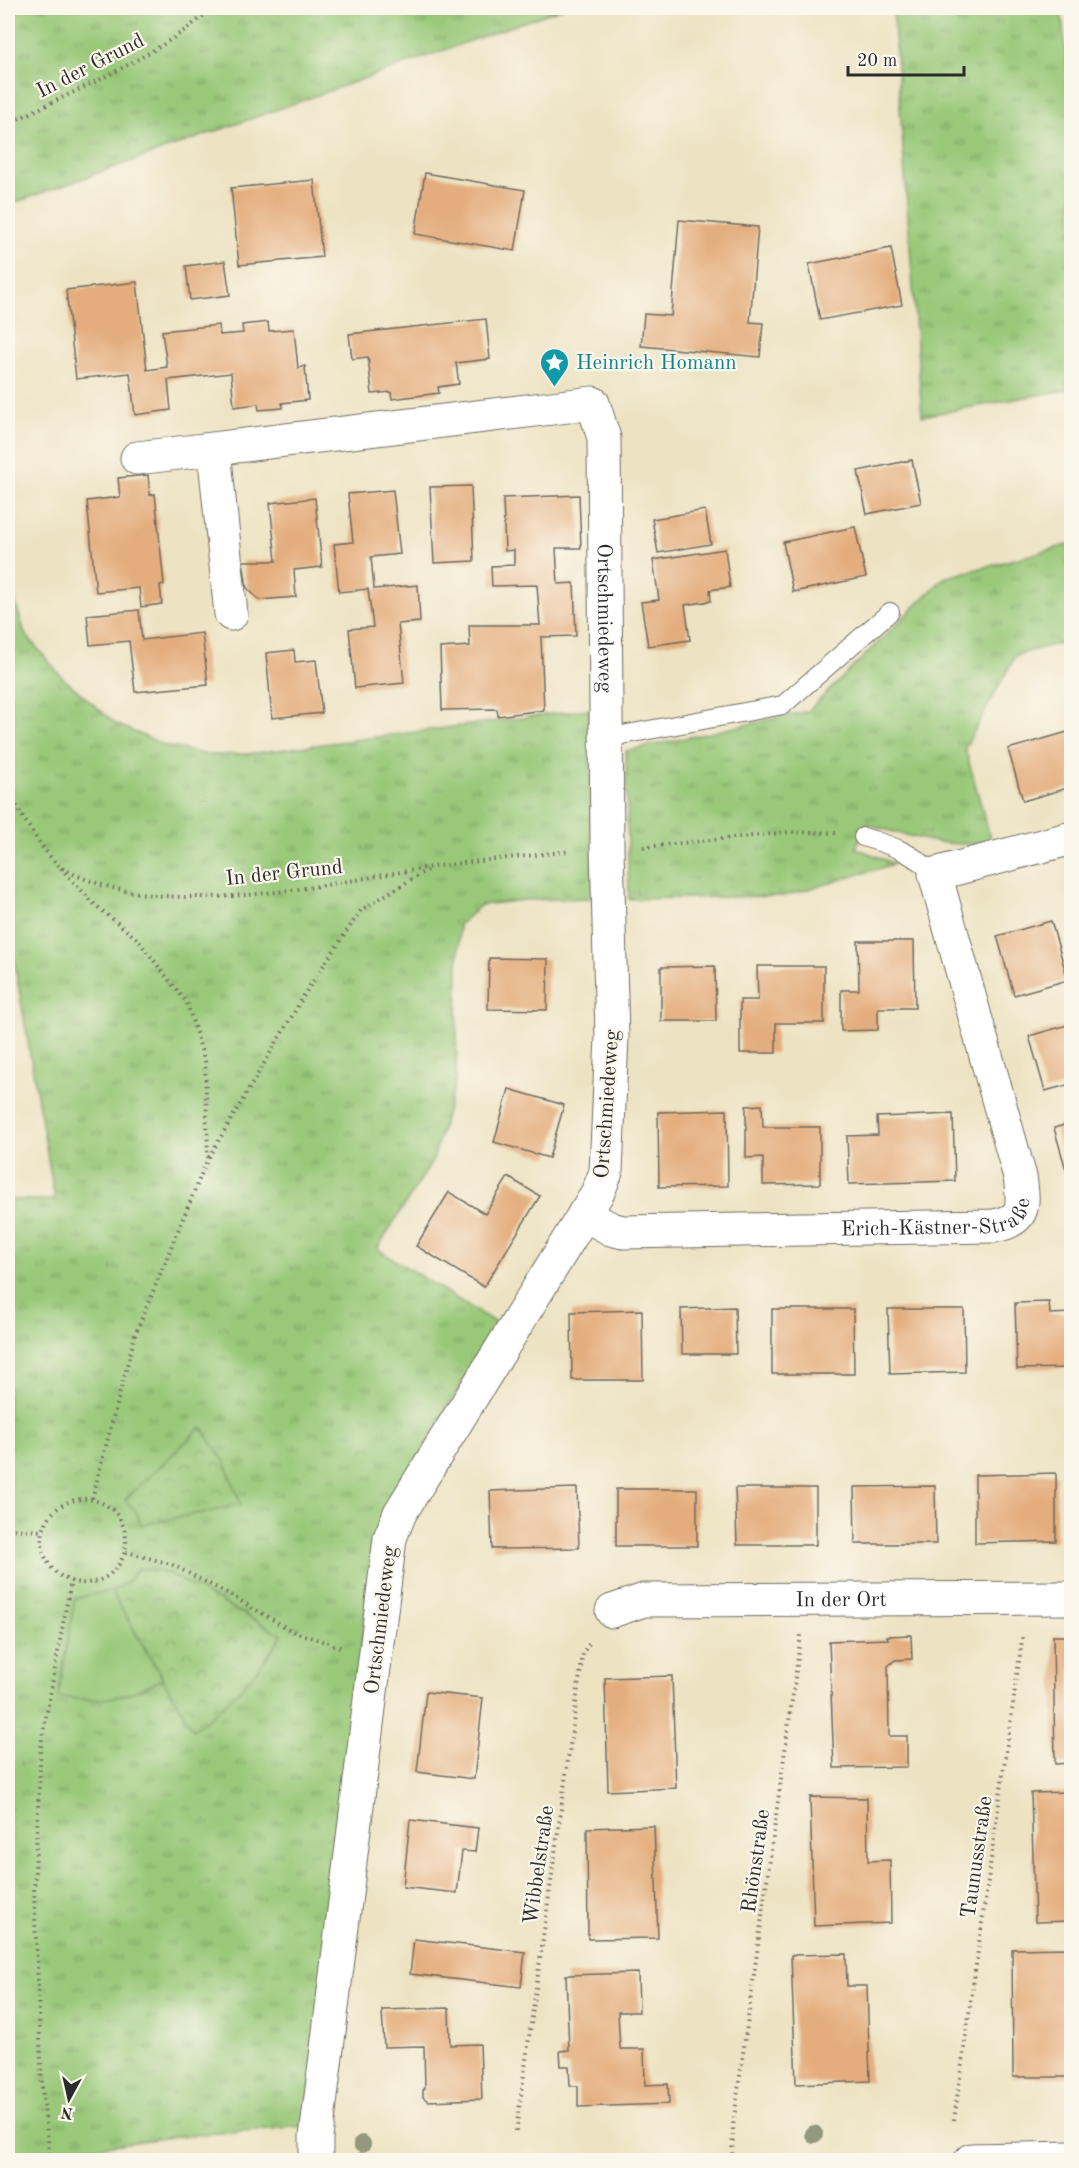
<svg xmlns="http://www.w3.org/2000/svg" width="1079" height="2168" font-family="'Old Standard TT',serif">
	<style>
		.grass { fill: url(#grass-tufts); stroke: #627a52; stroke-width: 1.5 }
		.park { fill: url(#park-crowns); stroke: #627a52; stroke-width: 1.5 }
		.pitch { fill: #98c878; stroke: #627a52; stroke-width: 1.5 }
		.building { fill: #e4ad7d }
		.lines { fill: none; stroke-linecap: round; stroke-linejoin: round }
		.service-casing { stroke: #6f6b60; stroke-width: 20 }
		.minor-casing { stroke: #6f6b60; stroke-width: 35 }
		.path { stroke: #6f6b60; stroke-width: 4; stroke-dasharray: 1.5 4.5; stroke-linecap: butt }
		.service { stroke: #fff; stroke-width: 18 }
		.minor { stroke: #fff; stroke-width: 33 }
		.tree { fill: #94987c }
		.labels { text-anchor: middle; stroke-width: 4.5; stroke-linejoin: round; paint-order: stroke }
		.street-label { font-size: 21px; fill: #2b2b2b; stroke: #fbf7ec }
		.culture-label { font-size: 21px; fill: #0d838f; stroke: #fbf7ec; text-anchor: start }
	</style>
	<defs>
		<pattern id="grass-tufts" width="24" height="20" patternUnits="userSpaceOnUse" patternTransform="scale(1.5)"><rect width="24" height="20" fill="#98c878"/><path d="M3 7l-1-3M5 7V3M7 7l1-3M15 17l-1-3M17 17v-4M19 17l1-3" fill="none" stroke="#7ca363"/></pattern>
		<pattern id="park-crowns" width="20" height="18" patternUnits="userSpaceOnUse" patternTransform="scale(1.5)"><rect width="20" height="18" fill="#98c878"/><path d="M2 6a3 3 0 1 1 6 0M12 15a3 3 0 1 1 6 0" fill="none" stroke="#7ca363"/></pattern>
	</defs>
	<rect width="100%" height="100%" fill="#fbf7ec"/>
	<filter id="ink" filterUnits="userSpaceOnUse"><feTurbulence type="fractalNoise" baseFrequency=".0167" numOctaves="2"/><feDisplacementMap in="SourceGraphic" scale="12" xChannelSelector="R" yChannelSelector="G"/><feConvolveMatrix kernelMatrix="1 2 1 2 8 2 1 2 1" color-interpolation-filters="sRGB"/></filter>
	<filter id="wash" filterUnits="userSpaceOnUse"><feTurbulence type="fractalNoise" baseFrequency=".008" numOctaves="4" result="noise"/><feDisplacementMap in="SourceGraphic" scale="24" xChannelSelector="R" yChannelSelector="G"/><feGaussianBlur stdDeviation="1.35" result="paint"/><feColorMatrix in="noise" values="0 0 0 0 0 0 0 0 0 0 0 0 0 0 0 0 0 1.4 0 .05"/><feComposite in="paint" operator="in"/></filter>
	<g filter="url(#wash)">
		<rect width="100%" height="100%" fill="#ede3c3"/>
		<!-- grass -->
		<g class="grass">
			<path d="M8,8H563L8,205Z"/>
			<path d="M893,8H1061L1072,119L1071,389L922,416Z"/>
			<path d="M1071,544V640L1016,655L965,748L991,841C950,851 906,835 866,824L856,848L895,864L784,896L629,899L626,751L808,711L944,578Z"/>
			<path d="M8,578L25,634L62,677L116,724L166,746L208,755L247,754L589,709L593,898L524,900L481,905L459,925L456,1080L433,1160L377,1249L496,1323L374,1535L306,2126L180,2136L8,2159V1200H55L8,925Z"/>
		</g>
		<!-- park -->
		<g class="park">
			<path d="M201,1427L225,1462L241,1505L141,1525L136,1511L125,1500Z"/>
			<path d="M138,1568L168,1573L282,1635C258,1674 230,1703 193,1730L111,1591L127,1583Z"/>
		</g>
		<!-- pitch -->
		<path class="pitch" d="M111,1591L163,1679C121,1699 105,1703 58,1697L75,1598Z"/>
		<g id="blocks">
			<!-- building -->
			<g class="building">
				<path d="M425,173L525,190L515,251L415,234Z"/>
				<path d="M314,180L322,257L239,265L231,188Z"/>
				<path d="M679,220L758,227L750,322L763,323L760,357L641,346L644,314L671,316Z"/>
				<path d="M891,248L902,305L820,320L809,264Z"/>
				<path d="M225,261L230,295L190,300L186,266Z"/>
				<path d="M137,282L147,370L167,367L162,331L219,325L220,335L243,333L242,325L268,322L269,331L294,329L298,368L305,366L308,400L282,403L283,408L259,410L258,404L234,407L231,373L168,380L171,410L135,415L130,373L76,379L66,290Z"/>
				<path d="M486,319L490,359L456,363L459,384L438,387L439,393L392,399L391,392L372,394L368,357L352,359L349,334Z"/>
				<path d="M912,460L921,503L867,514L858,471Z"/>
				<path d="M148,475L150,495L155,494L164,585H160L162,604L141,607L139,588L96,592L87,501L120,497L118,478Z"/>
				<path d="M471,486L474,561L434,563L430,487Z"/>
				<path d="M393,490L400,554L371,557L374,589L418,585L420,622L398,624L404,683L355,688L349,629L373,627L368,589L339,592L334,544L353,542L348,494Z"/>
				<path d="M579,495L581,548H556L558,584L574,583L576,636L541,637L544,710L498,716L497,709L442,710L440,648L470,646L469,625H540L537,585L492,586L491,566L514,565V550L505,551L503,498Z"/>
				<path d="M315,498L322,567L294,570L296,597L259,600L247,588L243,561H276L270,503Z"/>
				<path d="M705,510L711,544L658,553L652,519Z"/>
				<path d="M855,527L866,577L793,592L783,542Z"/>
				<path d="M725,549L730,587L710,590L711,601L685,605L690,640L648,646L641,602L659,600L653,560Z"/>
				<path d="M139,610L142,640L202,633L208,685L135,692L129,641L90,645L87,615Z"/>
				<path d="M294,650L295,662L316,660L322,713L272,718L266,653Z"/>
				<path d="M1071,731V787L1023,801L1008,749Z"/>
				<path d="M1051,921L1068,980L1014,995L997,936Z"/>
				<path d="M858,941H914L915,1008H878V1030L841,1031V990H859Z"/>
				<path d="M489,958L548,959L547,1010L488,1009Z"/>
				<path d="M715,966L716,1021H661V967Z"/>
				<path d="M757,966H824V1023H776V1053H740V1000H758Z"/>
				<path d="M1071,1024V1084L1045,1091L1029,1036Z"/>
				<path d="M509,1089L564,1105L549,1158L494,1142Z"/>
				<path d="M762,1105L763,1127H820V1184L763,1185V1157L746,1158V1106Z"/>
				<path d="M727,1110L728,1186L659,1187L658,1112Z"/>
				<path d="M953,1114L955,1181L849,1184L847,1136L878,1135L877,1117Z"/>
				<path d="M1071,1123V1187L1054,1128Z"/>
				<path d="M508,1177L540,1196L484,1287L416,1246L449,1192L485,1214Z"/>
				<path d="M1049,1302L1050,1314L1070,1313L1071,1368L1017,1369L1015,1303Z"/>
				<path d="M735,1307L736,1354H682L681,1309Z"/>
				<path d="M772,1309H853L854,1374H772Z"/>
				<path d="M888,1309H964L965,1372L890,1374Z"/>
				<path d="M642,1310L643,1380H572L571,1312Z"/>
				<path d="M1056,1473V1541L975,1543V1475Z"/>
				<path d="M935,1486L936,1544H855L854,1487Z"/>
				<path d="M577,1488L579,1548L492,1549L490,1491Z"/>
				<path d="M735,1488H816V1545H737Z"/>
				<rect x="616" y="1489" width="81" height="57"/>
				<path d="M911,1635L912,1659L895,1660L888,1666L889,1736H907V1767L834,1768L829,1641L888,1639L887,1636Z"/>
				<path d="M1053,1636H1071V1763L1055,1764Z"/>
				<path d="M672,1676L676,1788L608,1791L605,1678Z"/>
				<path d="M426,1692L483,1698L474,1779L417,1772Z"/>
				<path d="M1071,1792V1921L1035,1922L1031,1793Z"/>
				<path d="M810,1797L867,1798L868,1861L890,1860L891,1923L814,1926Z"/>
				<path d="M410,1820L478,1828L475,1852L462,1851L457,1893L403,1887Z"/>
				<path d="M654,1826L658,1938L588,1939L587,1828Z"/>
				<path d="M414,1939L525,1952L521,1987L410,1974Z"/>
				<path d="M1071,1948V2077H1013L1012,1949Z"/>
				<path d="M846,1954L847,1986H867L870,2081L796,2084L791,1955Z"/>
				<path d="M638,1973L639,2012H618L620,2049H644L645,2085L668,2084L669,2104L578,2107V2086H570L569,2066H561L560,2051L569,2050L566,1975Z"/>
				<path d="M449,2008L450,2045L480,2044L482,2099L428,2101L423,2097V2090L425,2088L424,2046L384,2047L382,2010Z"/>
			</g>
		</g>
	</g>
	<g filter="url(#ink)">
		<use href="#blocks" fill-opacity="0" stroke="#6f6b60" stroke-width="1.5"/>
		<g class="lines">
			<defs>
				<g id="service">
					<path d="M606,738L783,705L890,612"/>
					<path d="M863,837C894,846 911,852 935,874"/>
				</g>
				<g id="minor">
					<path d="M214,450L231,614"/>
					<path id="s1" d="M137,458L593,403L604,438L607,848L612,1037L606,1172L598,1192L400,1513L390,1538L316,2137V2160"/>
					<path id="s2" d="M584,1214L611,1229L623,1232L994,1226C1026,1220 1024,1205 1020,1177L935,874L1072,838"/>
					<path id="s3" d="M612,1611L644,1600L1072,1598"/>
					<path d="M971,2160L1072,2158"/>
				</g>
			</defs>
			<!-- service casing -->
			<use href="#service" class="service-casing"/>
			<!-- minor casing -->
			<use href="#minor" class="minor-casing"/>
			<!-- path -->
			<g class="path">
				<path d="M8,124C71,92 162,55 212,8"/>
				<path d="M8,790C17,808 46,858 62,868C162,924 318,885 425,868C473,861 522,857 570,851"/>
				<path d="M643,847L791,832L836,833"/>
				<path d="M61,868L93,903L137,939L187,1003L205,1062L208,1158L135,1335L92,1499"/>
				<path d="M209,1157L309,987L361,910L427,870"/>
				<circle cx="84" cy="1541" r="42"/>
				<path d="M8,1529L42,1531"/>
				<path d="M126,1552L171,1564L229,1594L292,1631L340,1647"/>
				<path d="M954,2120L1023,1633"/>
				<path d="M516,2131L583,1653L591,1641"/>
				<path d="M50,2160L42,2087L34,1893L41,1744L71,1581"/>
				<path d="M732,2160L733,2126L801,1635"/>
			</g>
			<!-- service -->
			<use href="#service" class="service"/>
			<!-- minor -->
			<use href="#minor" class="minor"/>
		</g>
		<!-- trees -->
		<g class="tree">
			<circle cx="814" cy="2134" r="9"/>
			<circle cx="362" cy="2144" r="9"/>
		</g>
	</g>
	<!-- icons -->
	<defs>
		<symbol id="sight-pin" viewBox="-11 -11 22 30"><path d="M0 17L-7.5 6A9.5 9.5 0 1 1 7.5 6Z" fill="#0f9aa8" stroke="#fbf7ec"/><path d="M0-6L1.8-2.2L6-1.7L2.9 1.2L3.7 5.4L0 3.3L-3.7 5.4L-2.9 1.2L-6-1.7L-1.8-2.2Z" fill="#fff"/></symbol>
	</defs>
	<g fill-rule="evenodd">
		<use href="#sight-pin" x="538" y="346" width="33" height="45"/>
	</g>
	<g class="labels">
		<!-- street labels -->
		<g class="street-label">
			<text transform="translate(90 65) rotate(-27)" y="7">In der Grund</text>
			<text dy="7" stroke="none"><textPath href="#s1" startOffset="676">Ortschmiedeweg</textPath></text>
			<text transform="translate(284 872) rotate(-6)" y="7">In der Grund</text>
			<text transform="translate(606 1104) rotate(-86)" y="7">Ortschmiedeweg</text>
			<text dy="7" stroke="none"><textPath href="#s2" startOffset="360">Erich-Kästner-Straße</textPath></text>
			<text dy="7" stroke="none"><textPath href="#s3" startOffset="231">In der Ort</textPath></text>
			<text transform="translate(380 1620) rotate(-83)" y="7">Ortschmiedeweg</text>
			<text transform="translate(976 1857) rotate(-82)" y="7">Taunusstraße</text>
			<text transform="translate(755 1861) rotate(-82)" y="7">Rhönstraße</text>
			<text transform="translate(538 1865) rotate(-82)" y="7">Wibbelstraße</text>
		</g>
		<!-- culture labels -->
		<g class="culture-label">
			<text x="576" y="369">Heinrich Homann</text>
		</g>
	</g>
	<!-- margin -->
	<rect width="1079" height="2168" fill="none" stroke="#fbf7ec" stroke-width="30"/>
	<!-- north arrow -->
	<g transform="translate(69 2099) rotate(188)" stroke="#fbf7ec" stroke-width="4.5" paint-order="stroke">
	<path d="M0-4.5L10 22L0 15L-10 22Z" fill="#2b2b2b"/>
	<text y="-9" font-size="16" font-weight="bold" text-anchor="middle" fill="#2b2b2b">N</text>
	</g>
	<!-- scale -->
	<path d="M848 66v9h116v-9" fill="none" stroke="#2b2b2b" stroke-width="3"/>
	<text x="857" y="66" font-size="18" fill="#2b2b2b" stroke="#fbf7ec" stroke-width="4.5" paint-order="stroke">20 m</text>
</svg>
